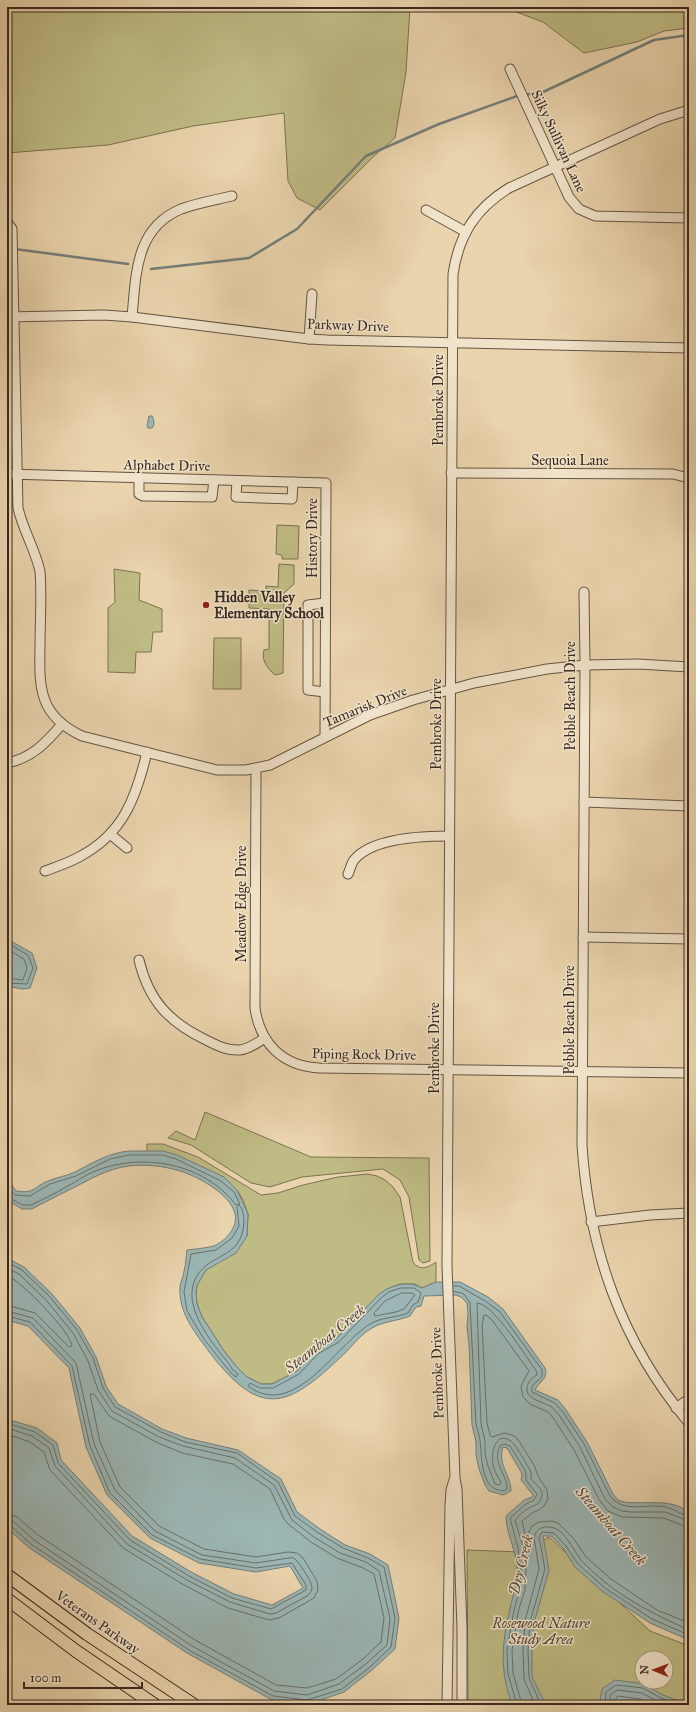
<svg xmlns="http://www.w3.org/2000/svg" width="696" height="1712" font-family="'IM FELL Great Primer',serif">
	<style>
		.green { fill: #bfbb84; stroke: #7c7252; fill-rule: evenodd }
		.water { fill: #9bb6b4; stroke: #747e79 }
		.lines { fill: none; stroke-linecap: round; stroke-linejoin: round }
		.shore { stroke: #6a706a; stroke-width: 1 }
		.stream { stroke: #747e79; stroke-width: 2.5 }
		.minor-casing { stroke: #655444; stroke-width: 11 }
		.major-casing { stroke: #392921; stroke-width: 14 }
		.minor { stroke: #f1e3ca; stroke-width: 9 }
		.major { stroke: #ead4ad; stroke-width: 12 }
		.poi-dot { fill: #8f2418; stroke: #f1e3ca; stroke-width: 1.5 }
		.labels { text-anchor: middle; stroke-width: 3; stroke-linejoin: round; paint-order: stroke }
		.street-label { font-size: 14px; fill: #392921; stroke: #f1e3ca }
		.poi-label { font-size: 14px; font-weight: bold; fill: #392921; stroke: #f1e3ca; text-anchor: start }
		.park-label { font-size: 14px; font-style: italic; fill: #544635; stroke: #f1e3ca }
		.water-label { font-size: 15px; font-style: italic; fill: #524c46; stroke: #f1e3ca }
	</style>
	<rect width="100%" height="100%" fill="#ead4ad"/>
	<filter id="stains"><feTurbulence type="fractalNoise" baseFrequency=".005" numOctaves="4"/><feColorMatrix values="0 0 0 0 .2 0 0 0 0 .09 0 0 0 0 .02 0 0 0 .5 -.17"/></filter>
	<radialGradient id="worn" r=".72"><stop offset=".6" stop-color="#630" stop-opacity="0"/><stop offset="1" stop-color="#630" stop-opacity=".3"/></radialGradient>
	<!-- green -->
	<g class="green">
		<path d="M7,7H410L406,72L395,138L375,155L320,210L297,198L288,181L284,113L193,126L108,145L7,153Z"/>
		<path d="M503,7H689V28L664,31L637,42L584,53L543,22Z"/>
		<path d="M277,525L299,526L298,559H282V555L276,554Z"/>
		<path d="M279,564L294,565V584L284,593L283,673L275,675C267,668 261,660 264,650L269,649V609L249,608V590L266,591V586L278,587Z"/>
		<path d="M114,569L140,573L139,600L162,609V632H153L151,652H136L135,673L108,672V608L115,602Z"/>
		<path d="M214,638H241V689H213Z"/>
		<path d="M205,1112L311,1157L429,1158L430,1261L423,1263L419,1260L409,1197L400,1180L383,1169L302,1177L270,1187L251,1183L191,1145L168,1138L176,1131L195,1140Z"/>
		<path d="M147,1144H163L198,1157L261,1195L278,1193L303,1185L338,1177L368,1174L377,1176L385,1180L393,1187L400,1197L413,1262C420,1271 427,1268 436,1262V1282L422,1288L415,1284H400L387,1289L336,1339L316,1350L297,1371L272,1384H261L247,1377L236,1366L224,1351L202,1317L197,1304L196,1293L197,1285L206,1270L247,1236L248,1214L243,1200L237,1190L224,1177L147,1152Z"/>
		<path d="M549,1537L650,1631L689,1646V1705H468L467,1550L521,1552ZM642,1658H666V1682H642Z"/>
	</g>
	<!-- water -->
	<g class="water">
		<path d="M149,416H152C154,419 155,426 152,428H148L147,426Z"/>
		<path d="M7,939L32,953L37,968L30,988L22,989L7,986Z"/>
		<path d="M129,1151H163L177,1155L224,1177L237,1190L248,1214L247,1236L236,1253L206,1270L197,1285L196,1293L197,1304L202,1317L224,1351L236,1366L247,1377L261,1384H272L297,1371L316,1350L336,1339L379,1294C392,1285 407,1280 422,1288L436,1282H460L488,1297L503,1309L545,1368C549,1379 539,1381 535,1390L558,1400L566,1410L587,1442L613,1494L618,1500L624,1502C643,1505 676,1497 689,1514V1640L650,1623L602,1591L575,1567L563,1548L551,1536H543L549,1570L534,1623L532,1650V1677L546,1705H513C499,1675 502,1640 510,1609C513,1595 517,1584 517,1570C517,1551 506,1534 506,1516L524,1500L532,1497L533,1495L521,1480L522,1476L521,1472L507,1448L503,1447C497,1464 511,1475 511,1491L503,1495L489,1491L485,1485L479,1469L476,1455V1442L472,1425L469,1343L467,1327L468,1313L467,1303L461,1297L456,1295L424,1296L421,1306L416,1307L410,1316C398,1321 384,1321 372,1328C361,1334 355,1343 346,1352C290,1406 263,1422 210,1353C197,1335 180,1315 180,1292C179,1284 183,1279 184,1271C186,1264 186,1257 187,1250C196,1249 206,1248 214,1246C221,1243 229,1236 232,1230C249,1203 200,1177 180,1171C164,1166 145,1164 129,1166C105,1169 88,1181 67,1191C55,1197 43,1203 32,1209H22L7,1200V1179L16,1191C35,1194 33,1187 48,1181C57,1177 68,1176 77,1171C94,1162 109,1153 129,1151Z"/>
		<path d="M7,1258L24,1267L52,1294L80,1328L96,1357L106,1386L118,1404L162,1429L186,1438L238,1450L281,1479L297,1512L320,1529L345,1545L370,1554L388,1565L399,1618L395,1649L372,1670L344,1692L309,1704L272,1700L187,1653L28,1547L7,1528V1419L37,1428L57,1443L61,1460L132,1536L191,1572L234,1594L272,1605L303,1588L290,1566L256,1572L199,1563L150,1538L107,1495L86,1447L69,1368L28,1326L7,1320Z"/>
		<path d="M615,1680L645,1684L661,1694L687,1705H601L600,1700L602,1689Z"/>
	</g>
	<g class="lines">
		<!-- shore -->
		<g class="shore">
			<path d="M7,943L28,955L33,968L27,984L7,983"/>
			<path d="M7,949L24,959L27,968L23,980L7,978"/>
			<path d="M7,1187L15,1195L30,1196L50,1184L76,1176L110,1159L129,1155H163L176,1159L221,1181L234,1192L240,1204L236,1205C204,1163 143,1152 95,1171C85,1175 76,1182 66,1187C55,1194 43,1199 31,1205H23L7,1197"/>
			<path d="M239,1205C243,1209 244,1216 244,1222C242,1262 206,1251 194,1282C185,1307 207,1336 221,1354C225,1359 230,1364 232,1369L238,1374L236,1377L231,1373L204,1339L187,1311L184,1292L191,1254L216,1250L232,1238L239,1226L237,1207Z"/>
			<path d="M7,1262L22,1270L50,1297L77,1330L93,1358L103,1388L115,1407L161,1432L185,1442L237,1453L278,1482L295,1516L317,1532L343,1548L368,1558L384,1567L395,1618L391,1647L370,1667L342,1689L307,1700L273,1696L189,1650L31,1544L11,1526L7,1525"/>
			<path d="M7,1268L19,1274L46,1300L73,1333L88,1361L98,1390L112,1411L159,1437L183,1446L235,1458L274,1485L292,1520L314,1537L340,1553L366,1562L379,1571L390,1618L387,1645L367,1663L339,1684L307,1695L274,1691L192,1646L34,1540L14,1522L7,1520"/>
			<path d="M7,1275C22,1282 70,1331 72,1346L69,1347L35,1313L7,1305"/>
			<path d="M453,1286H459L485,1301L500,1312L542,1370V1376C539,1382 530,1383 532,1392L555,1403L563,1412L584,1444L610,1496C625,1514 645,1503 666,1507C674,1509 681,1515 689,1516"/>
			<path d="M401,1288H414L421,1293L418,1302L413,1305L408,1313C396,1318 381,1317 370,1324C337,1344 294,1421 248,1386L250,1383L260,1388H273L299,1374L319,1353L339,1342L382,1297L389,1292Z"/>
			<path d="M453,1291L464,1294L470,1303L476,1425C478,1430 479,1435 480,1440C482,1454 480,1485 498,1490C502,1491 504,1491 507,1489C508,1475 490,1462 501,1445L505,1444L510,1446L525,1470L526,1475V1480L537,1494L534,1500L526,1504L510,1518L518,1548L521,1569L520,1589L514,1610L507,1651L508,1674L517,1705"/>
			<path d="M402,1293H412L415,1295L404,1309L396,1312L375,1316L374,1313L385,1301Z"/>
			<path d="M7,1311L33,1318L76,1363L94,1444L115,1490L155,1531L202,1555L256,1563L289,1558C292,1558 293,1557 295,1559C299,1562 312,1582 312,1587C312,1591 310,1593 307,1596L276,1613L270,1614L230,1602L187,1580L127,1544L55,1466L49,1448L32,1436L7,1428"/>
			<path d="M7,1316L30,1322L72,1366L90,1446L110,1493L152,1535L200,1559L256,1568L292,1563L306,1585V1590L271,1609L232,1598L189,1576L130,1540L58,1463L53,1445L35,1432L7,1423"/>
			<path d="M7,1434L30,1442L44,1452L50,1470L123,1548L184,1585L228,1608L269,1620L279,1618L314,1598L318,1590L317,1581L303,1558L297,1553L288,1552L256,1557L204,1549L159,1526L120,1487L100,1442L90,1394H94L109,1416L156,1442L182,1453L233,1464L270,1489L284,1519L288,1524L311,1542L337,1558L363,1568L374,1574L384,1618L381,1642L363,1659L336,1679L307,1688L276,1685L195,1640L38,1535L17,1517L7,1514"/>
			<path d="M689,1527L684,1526L664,1518L622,1517L608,1511L600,1501L574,1450L554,1419L548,1412L530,1404L523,1397L521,1386L529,1371L492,1320L486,1315H484L482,1326L487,1423L490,1435L492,1437L504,1433L512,1435L517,1438L534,1465L538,1476L547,1490L548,1499L544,1506L539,1510L532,1513L522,1521L525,1534H528L532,1526L539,1522L552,1521L558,1523L574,1539L586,1557L611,1579L657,1610L689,1623"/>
			<path d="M522,1705L513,1673L512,1651L518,1612L525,1590L526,1569L523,1547L515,1520C518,1516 525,1510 529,1508C534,1505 539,1505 541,1499C546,1489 534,1485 531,1478C531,1476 531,1474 531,1472C529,1468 514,1442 511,1441C495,1430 491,1454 493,1465C494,1471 498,1477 501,1482L500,1485L495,1484L488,1466L485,1454V1441L481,1424L477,1303C493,1303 527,1358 537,1372V1375C529,1379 525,1386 528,1394L534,1399L552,1407L559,1415L580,1447L605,1499L613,1507L622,1511L631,1512H665L689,1521"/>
			<path d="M535,1705L524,1679L523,1650L525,1621L539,1569L534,1537C536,1528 545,1525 554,1528C565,1531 574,1551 581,1560C588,1568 598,1576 606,1583C631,1603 660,1617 689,1630"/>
			<path d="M541,1705L529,1678L528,1650L530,1622L545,1569L539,1537L542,1532L554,1533L566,1546L578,1564L605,1588L652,1619L689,1635"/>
			<path d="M605,1705L606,1692L616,1685L643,1688L659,1697L677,1705"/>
			<path d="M610,1705V1695L617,1690L642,1693L664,1705"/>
			<path d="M616,1705V1698L618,1696L640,1699L651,1705"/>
		</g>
		<!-- stream -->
		<g class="stream">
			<path d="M7,248L128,264"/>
			<path d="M151,269L249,258L297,229L366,156L439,124L517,96L543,92L654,40L689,35"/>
		</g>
		<defs>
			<g id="minor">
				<path d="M510,69L569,197L579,209L595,216L689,218"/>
				<path d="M426,210L466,232"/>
				<path d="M7,222L12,229L18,508C23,530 35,549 40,571C42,596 40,621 40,646C39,688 39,716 82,736L217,770H246L270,765L370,715L413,700L474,683L547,669L585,665L638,664L689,667"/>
				<path d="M7,317L104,315L132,317L309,339L327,340L689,348"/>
				<path d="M132,317C136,275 135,228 181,209C197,203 215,200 232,196"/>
				<path d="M309,339L312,294"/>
				<path d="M451,473L673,474L689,478"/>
				<path d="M7,474L326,483L325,737"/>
				<path d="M139,478V494L143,496L212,497L214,480"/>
				<path d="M237,481L236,497L292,499L293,482"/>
				<path d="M584,592L585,665L582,1145C589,1250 621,1342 689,1423"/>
				<path d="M325,692L308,690V605L325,603"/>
				<path d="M7,763C32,758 46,743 62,724"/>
				<path d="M256,769L255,1008C260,1043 282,1066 319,1068L689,1073"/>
				<path d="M584,802L689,806"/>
				<path d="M110,834L127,848"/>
				<path d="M45,871C56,867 68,863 79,857C123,834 136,798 147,752"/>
				<path d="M348,874C350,870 351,864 354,860C372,838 423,836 449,836"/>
				<path d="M583,937L689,939"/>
				<path d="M139,960C149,1002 170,1023 208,1041C218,1046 228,1051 240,1050C249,1049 257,1043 265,1038"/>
				<path d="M591,1222L650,1215L689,1213"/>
				<path d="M676,1408L689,1399"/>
				<path d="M447,1705L450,1505L451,1490L454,1480"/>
				<path d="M462,1705V1628L457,1489L455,1478L447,1266L453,274C459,235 475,209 509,188L660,119L689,110"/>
			</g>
			<g id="major">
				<path d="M7,1575L87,1634L194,1705"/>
				<path d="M7,1599L76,1651L155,1705"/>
			</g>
		</defs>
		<!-- minor casing -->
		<use href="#minor" class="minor-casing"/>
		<!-- major casing -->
		<use href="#major" class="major-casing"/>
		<!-- minor -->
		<use href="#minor" class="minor"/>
		<!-- major -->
		<use href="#major" class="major"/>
	</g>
	<!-- markers -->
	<circle class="poi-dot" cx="206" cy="605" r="4"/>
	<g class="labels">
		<!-- street labels -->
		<g class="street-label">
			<text transform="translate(559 141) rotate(65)" y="5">Silky Sullivan Lane</text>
			<text transform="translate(348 325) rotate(2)" y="5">Parkway Drive</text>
			<text transform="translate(438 400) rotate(-90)" y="5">Pembroke Drive</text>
			<text x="570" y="465">Sequoia Lane</text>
			<text transform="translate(167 465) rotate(1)" y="5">Alphabet Drive</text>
			<text transform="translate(312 538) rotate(-90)" y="5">History Drive</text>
			<text transform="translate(570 696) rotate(-90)" y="5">Pebble Beach Drive</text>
			<text transform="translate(365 706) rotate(-22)" y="5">Tamarisk Drive</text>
			<text transform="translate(436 724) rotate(-90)" y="5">Pembroke Drive</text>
			<text transform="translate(241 904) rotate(-90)" y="5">Meadow Edge Drive</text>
			<text transform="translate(569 1020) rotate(-90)" y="5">Pebble Beach Drive</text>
			<text transform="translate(434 1048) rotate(-90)" y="5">Pembroke Drive</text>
			<text transform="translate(364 1054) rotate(1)" y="5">Piping Rock Drive</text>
			<text transform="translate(437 1373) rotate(-92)" y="5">Pembroke Drive</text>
			<text transform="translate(98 1622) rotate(35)" y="5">Veterans Parkway</text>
		</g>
		<!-- poi labels -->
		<g class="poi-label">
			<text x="214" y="602">Hidden Valley<tspan x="214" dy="16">Elementary School</tspan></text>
		</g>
		<!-- park labels -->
		<g class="park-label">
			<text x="541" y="1628">Rosewood Nature<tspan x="541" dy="16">Study Area</tspan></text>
		</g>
		<!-- water labels -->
		<g class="water-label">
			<text transform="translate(325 1339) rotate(-39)" y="5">Steamboat Creek</text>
			<text transform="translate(611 1526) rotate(49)" y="5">Steamboat Creek</text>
			<text transform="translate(521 1565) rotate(-76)" y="5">Dry Creek</text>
		</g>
	</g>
	<!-- margin -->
	<rect width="696" height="1712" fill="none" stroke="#ead4ad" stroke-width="24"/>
	<rect x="8" y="8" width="680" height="1696" fill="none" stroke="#392921" stroke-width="2"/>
	<rect x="12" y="12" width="672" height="1688" fill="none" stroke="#392921"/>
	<!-- north arrow -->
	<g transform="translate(654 1670) rotate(271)"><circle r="19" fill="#f1e3ca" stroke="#a79986"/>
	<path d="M0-3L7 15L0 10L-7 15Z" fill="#8f2418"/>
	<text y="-6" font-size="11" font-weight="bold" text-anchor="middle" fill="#392921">N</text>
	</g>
	<!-- scale -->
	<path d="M24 1682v6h118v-6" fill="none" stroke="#392921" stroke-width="2"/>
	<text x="30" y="1682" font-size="12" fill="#392921" stroke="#f1e3ca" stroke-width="3" paint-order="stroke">100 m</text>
	<rect width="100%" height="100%" filter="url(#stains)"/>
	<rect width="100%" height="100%" fill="url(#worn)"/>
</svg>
